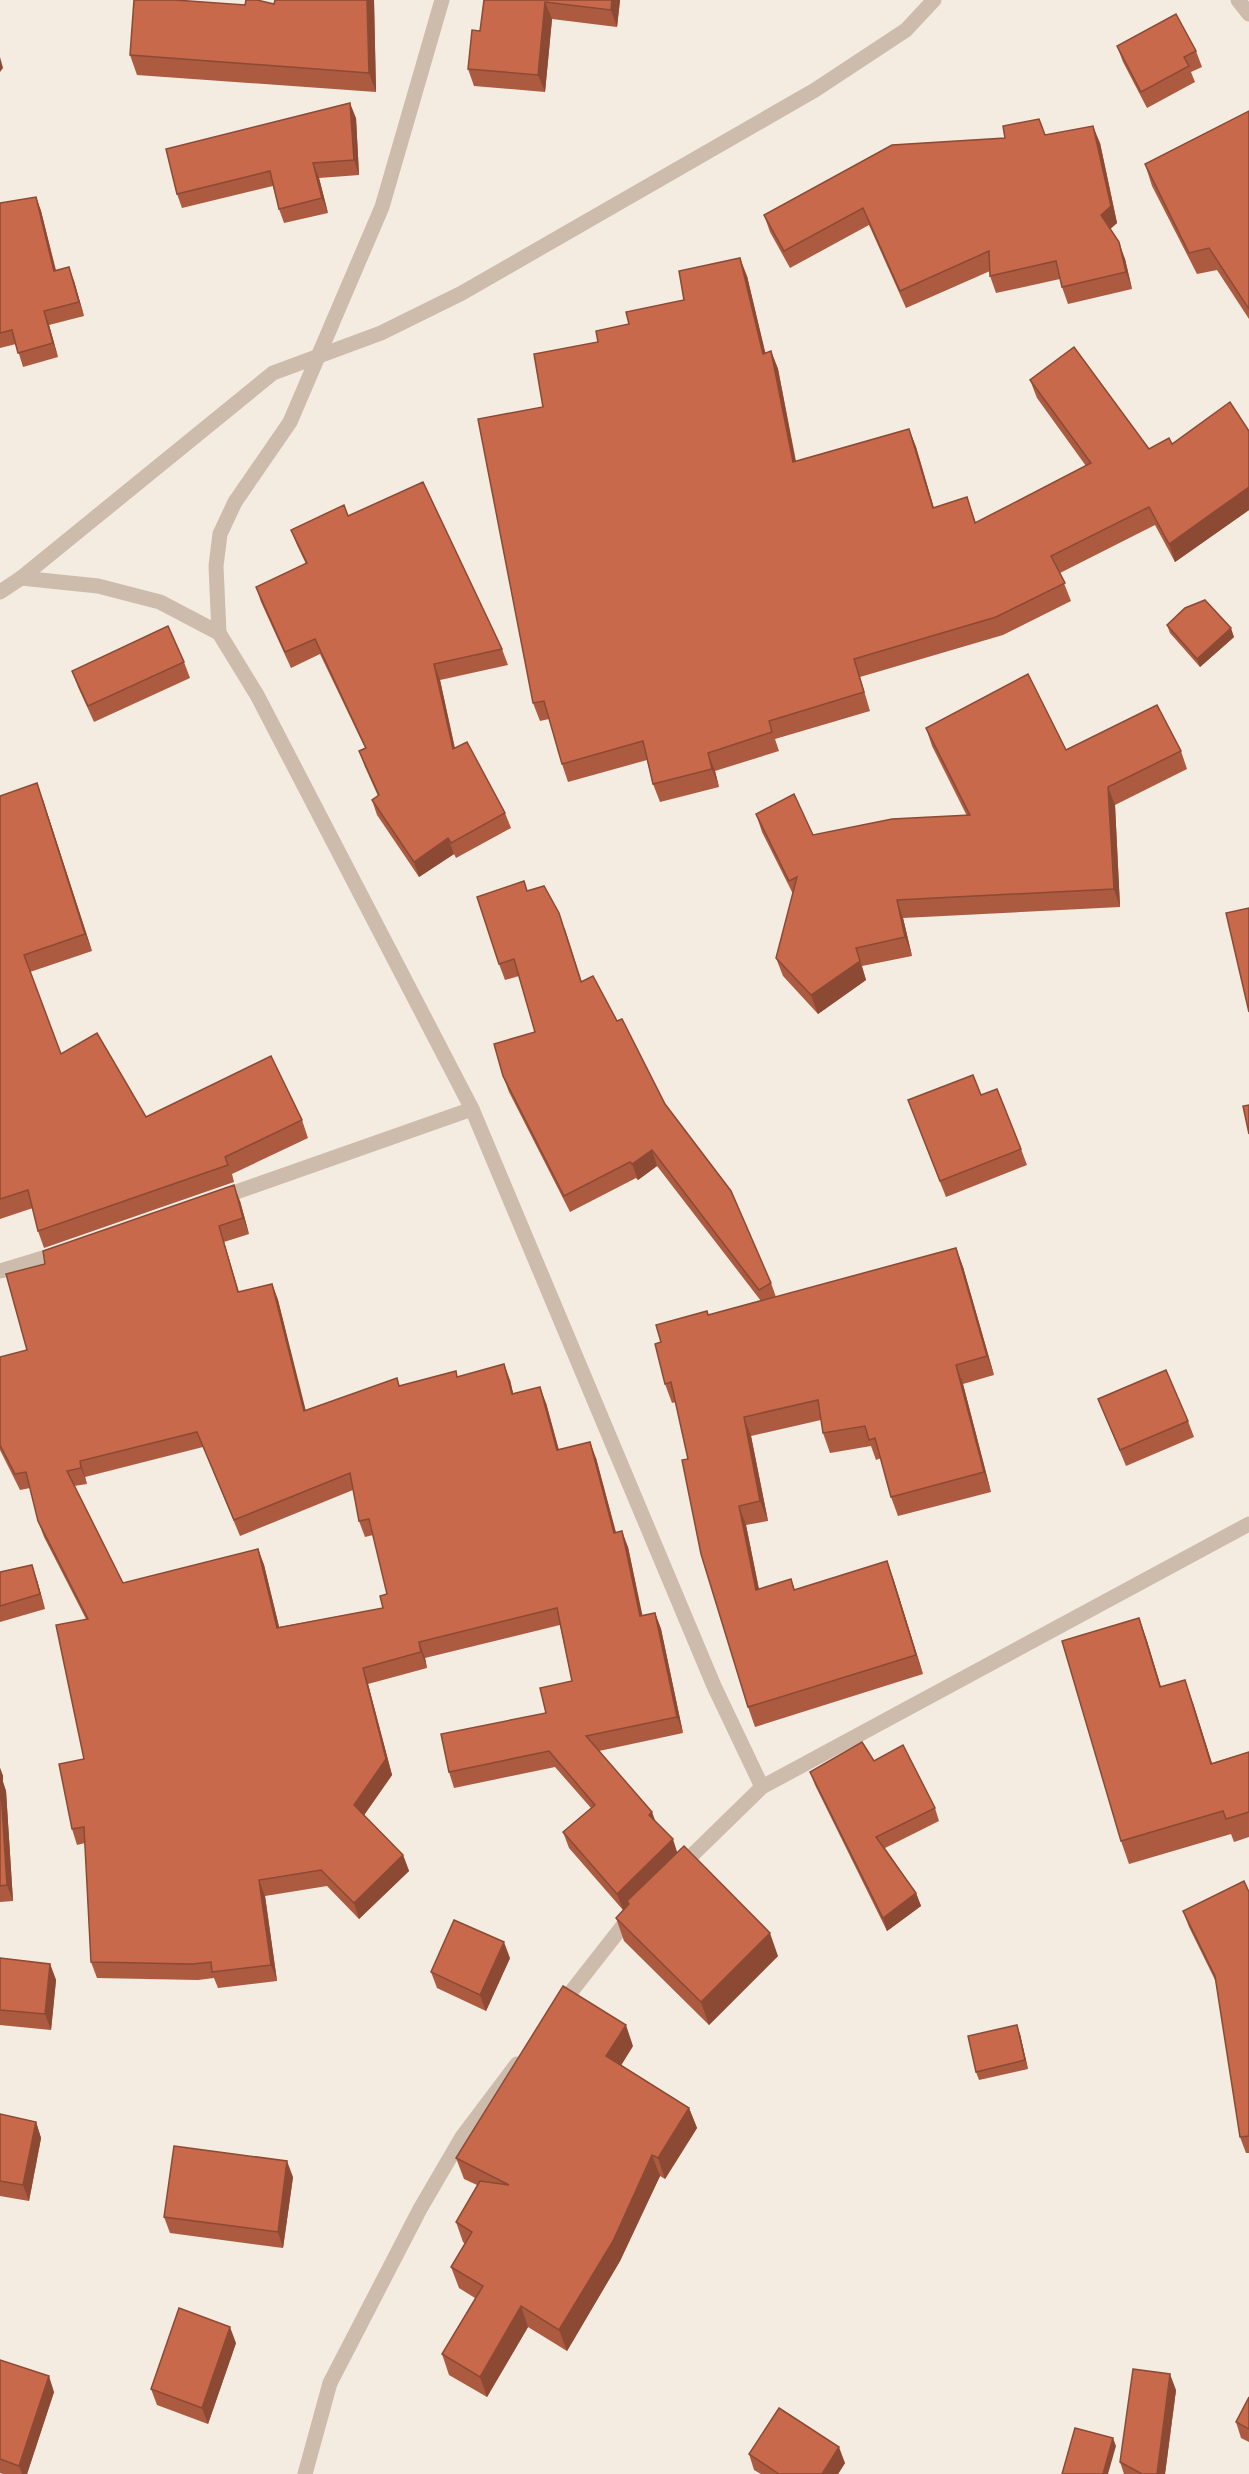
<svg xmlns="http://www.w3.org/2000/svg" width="1249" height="2474" font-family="Overpass,sans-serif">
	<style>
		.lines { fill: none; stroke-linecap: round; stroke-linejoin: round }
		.street { stroke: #cdbbac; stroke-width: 15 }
		.wall { fill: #ac5a40; fill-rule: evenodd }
		.shaded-wall { fill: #8c4a34 }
		.building { fill: #c8694b; stroke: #8c4a34; stroke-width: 1.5; fill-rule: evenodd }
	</style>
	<rect width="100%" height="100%" fill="#f4ebe1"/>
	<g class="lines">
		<!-- street -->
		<g class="street">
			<path d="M1238,0L1249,14"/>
			<path d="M21,578L98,586L160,602L219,633L257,695L472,1109L714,1686L762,1787"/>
			<path d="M0,592L21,578L273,373L381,333L462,293L815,90L906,30L934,0"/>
			<path d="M219,633L216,566L220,534L235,502L290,422L382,207L442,0"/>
			<path d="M219,1198L472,1109"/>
			<path d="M0,1271L63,1252"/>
			<path d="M679,1868L762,1787L1249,1524"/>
			<path d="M560,2006L632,1914"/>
			<path d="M305,2474L330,2383L420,2209L462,2137L517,2064"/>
		</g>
	</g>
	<!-- wall -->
	<g class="wall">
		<path d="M275,0H374L376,92L137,75L130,55L274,4Z"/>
		<path d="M484,0H620L617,27L552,19L545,92L474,86L468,69L480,31Z"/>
		<path d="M1117,46L1196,51L1202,67L1191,72L1195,82L1147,108L1123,62Z"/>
		<path d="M1249,111V319L1217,270L1197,274L1152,186L1145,164Z"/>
		<path d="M356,118L359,175L319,178L328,213L284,223L279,209L273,186L182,208L177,194Z"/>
		<path d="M1045,135L1100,143L1117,223L1110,229L1125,259L1132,289L1068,304L1062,287L1060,279L996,293L990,276V271L906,308L869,225L790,268L770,232L764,215L1005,138Z"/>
		<path d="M36,197L41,211L56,270L74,281L84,316L49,325L58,357L23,367L16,344L0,348V203Z"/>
		<path d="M747,276L765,353L771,351L778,369L796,461L909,429L916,447L934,508L967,497L976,523L1086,466L1037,398L1030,380L1149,449L1172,444L1249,431V510L1175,562L1155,525L1060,573L1071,601L1003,635L860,677L870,711L775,739L779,751L715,771L719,787L660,802L653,784L647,760L568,782L562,764L549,719L540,721L533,703L543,407L598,342L629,324L684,300Z"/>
		<path d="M348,516L502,649L508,665L440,680L455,748L505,813L511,828L456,858L454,854L419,877L377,815L372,800L378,796L365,767L359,751L365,748L320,654L291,668L261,602L256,587L306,564L297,545L291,530Z"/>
		<path d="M1167,625L1234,637L1200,667L1170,633Z"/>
		<path d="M184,662L190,678L94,722L78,687L72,671Z"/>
		<path d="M926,728L1066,750L1181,751L1187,769L1115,805L1120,907L903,918L912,956L862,966L866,980L818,1014L783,976L776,958L793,894L762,832L756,814L813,835L967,816L932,746Z"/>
		<path d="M0,796L43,800L92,951L30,972L61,1054L146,1117L302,1120L308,1138L232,1174L234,1182L44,1248L38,1231L33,1208L0,1219Z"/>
		<path d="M527,891L565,929L582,982L617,1021L665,1104L771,1283L776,1297L956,1248L963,1267L994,1375L963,1384L991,1492L898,1516L891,1497L881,1458L876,1460L871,1446L830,1453L823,1433L821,1420L751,1436L768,1521L746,1525L759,1589L791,1579L795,1590L887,1561L894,1581L923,1674L755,1727L748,1707L688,1459L676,1402L672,1403L665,1384L661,1342L708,1315L761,1301L657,1166L638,1180L636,1178L570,1212L509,1092L503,1076L535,1032L519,976L505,980L499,964Z"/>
		<path d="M981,1095L1021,1149L1027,1165L946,1197L914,1116Z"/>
		<path d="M240,1201L249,1234L224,1242L239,1292L272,1284L278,1300L305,1411L400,1386L458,1377L510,1380L513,1393L546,1403L559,1450L596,1458L616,1532L628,1547L642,1616L655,1613L661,1629L683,1733L599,1751L656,1823L677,1852L778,1956L709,2025L624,1941L616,1918L628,1904L623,1910L569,1848L563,1832L591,1808L555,1767L454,1788L449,1772L546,1713L572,1681L560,1625L425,1658L427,1668L368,1684L392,1775L364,1815L403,1855L409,1871L359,1919L327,1886L265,1896L277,1981L218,1988L214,1978L198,1980L97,1978L91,1962L85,1843L77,1845L72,1829L84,1759L86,1619L44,1537L38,1521L30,1488L20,1490L0,1450V1357L27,1350L45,1264ZM203,1447L240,1536L353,1490L359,1521L365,1537L373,1535L387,1594L383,1608L279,1627L264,1565L258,1549L123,1583L74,1486L87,1484L85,1477Z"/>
		<path d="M1098,1399L1188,1421L1194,1437L1126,1466Z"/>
		<path d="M0,1572L37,1580L45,1609L0,1622Z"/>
		<path d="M1139,1618L1147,1641L1161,1687L1193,1703L1212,1763L1249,1752V1837L1234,1842L1231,1834L1129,1864L1121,1841Z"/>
		<path d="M0,1768L3,1776V1782L6,1791L13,1901L0,1902Z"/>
		<path d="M810,1772L935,1808L939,1821L885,1848L916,1893L921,1906L887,1931L815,1785Z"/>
		<path d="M1249,1892V2153H1246L1240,2137L1216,1982L1189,1927L1183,1911Z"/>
		<path d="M0,1958L50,1964L56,1980L51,2030L0,2025Z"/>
		<path d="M510,1958L486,2011L437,1988L431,1972Z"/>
		<path d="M1020,2034L1028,2069L979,2080L976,2072Z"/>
		<path d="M633,2046L621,2065L689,2108L697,2128L665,2179L660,2176L620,2261L567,2351L528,2327L487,2397L449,2375L442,2354L475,2298L459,2288L451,2267L465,2244L463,2242L456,2222L477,2185L464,2179L456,2158Z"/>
		<path d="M0,2114L36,2122L41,2138L29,2201L0,2196Z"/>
		<path d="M293,2177L283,2248L170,2233L164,2217Z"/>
		<path d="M236,2343L208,2424L157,2405L151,2389Z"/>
		<path d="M0,2360L54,2392L27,2474H3L0,2473Z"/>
		<path d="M1176,2390L1165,2474H1124L1120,2462Z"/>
		<path d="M1249,2397V2442L1241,2438L1236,2422Z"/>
		<path d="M749,2454L845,2463L838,2474H761L754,2470Z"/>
	</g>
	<!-- shaded-wall -->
	<g class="shaded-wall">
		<path d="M367,0H374L376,92L369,73Z"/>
		<path d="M612,0H620L617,27L611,10Z"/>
		<path d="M545,2L552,19L545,92L538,75Z"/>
		<path d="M0,57L3,68L0,72Z"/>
		<path d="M350,103L356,118L359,175L354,160Z"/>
		<path d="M1093,126L1100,143L1117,223L1107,232L1101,215Z"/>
		<path d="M313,163L319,178L328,213L322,198Z"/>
		<path d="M36,197L41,211L59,285L54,271Z"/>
		<path d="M1119,242L1125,259L1132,289L1126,272Z"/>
		<path d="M740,258L747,276L770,372L763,354Z"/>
		<path d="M69,267L74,281L84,316L79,302Z"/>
		<path d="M44,311L49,325L58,357L53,343Z"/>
		<path d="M771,351L778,369L799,480L793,462Z"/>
		<path d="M909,429L916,447L939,526L933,508Z"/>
		<path d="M1249,487V510L1175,562L1169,544Z"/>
		<path d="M1231,628L1234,637L1200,667L1197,659Z"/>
		<path d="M434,664L440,680L458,764L453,749Z"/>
		<path d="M708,753L715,771L719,787L712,769Z"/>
		<path d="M37,783L43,800L92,951L85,934Z"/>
		<path d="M1108,787L1115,805L1120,907L1114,889Z"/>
		<path d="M448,838L454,854L419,877L414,862Z"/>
		<path d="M897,900L903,918L912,956L905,937Z"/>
		<path d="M856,948L866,980L818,1014L811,995Z"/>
		<path d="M652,1150L657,1166L638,1180L632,1164Z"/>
		<path d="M234,1185L240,1201L249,1234L243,1218Z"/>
		<path d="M219,1226L224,1242L243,1308L238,1292Z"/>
		<path d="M956,1248L963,1267L994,1375L987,1356Z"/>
		<path d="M272,1284L278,1300L310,1427L304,1411Z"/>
		<path d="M504,1364L510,1380L517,1410L512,1394Z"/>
		<path d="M956,1365L963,1384L991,1492L984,1472Z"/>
		<path d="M540,1387L546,1403L563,1466L557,1450Z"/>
		<path d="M744,1417L751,1436L768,1521L760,1501Z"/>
		<path d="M590,1442L596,1458L620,1549L614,1533Z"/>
		<path d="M80,1461L85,1477L87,1484L81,1468Z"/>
		<path d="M739,1506L746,1525L763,1610L756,1590Z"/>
		<path d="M622,1531L628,1547L646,1632L640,1616Z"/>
		<path d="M258,1549L264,1565L283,1643L277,1628Z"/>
		<path d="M887,1561L894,1581L923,1674L916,1655Z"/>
		<path d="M32,1565L37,1580L45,1609L40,1594Z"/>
		<path d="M655,1613L661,1629L683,1733L677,1717Z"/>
		<path d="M1139,1618L1147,1641L1168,1710L1160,1687Z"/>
		<path d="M419,1642L425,1658L427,1668L421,1652Z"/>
		<path d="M363,1668L368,1684L392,1775L360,1821L354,1805Z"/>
		<path d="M1185,1680L1193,1703L1219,1786L1211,1764Z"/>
		<path d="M0,1768L3,1776V1782L6,1791L13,1901L7,1885L0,1784Z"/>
		<path d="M652,1812L658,1828L649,1815Z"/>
		<path d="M673,1839L678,1855L627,1901L628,1904L623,1910L617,1894Z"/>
		<path d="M403,1855L409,1871L359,1919L354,1903Z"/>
		<path d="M259,1880L265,1896L277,1981L271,1965Z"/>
		<path d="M916,1893L921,1906L887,1931L883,1918Z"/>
		<path d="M770,1933L778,1956L709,2025L701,2002Z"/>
		<path d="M504,1942L510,1958L486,2011L480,1995Z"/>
		<path d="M50,1964L56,1980L51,2030L45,2014Z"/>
		<path d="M626,2025L633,2046L614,2077L606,2056Z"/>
		<path d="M1017,2025L1020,2034L1028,2069L1025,2060Z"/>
		<path d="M689,2108L697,2128L665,2179L658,2158Z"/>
		<path d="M36,2122L41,2138L29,2201L23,2185Z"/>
		<path d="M652,2155L660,2176L620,2261L567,2351L559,2330Z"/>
		<path d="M287,2161L293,2177L283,2248L278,2232Z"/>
		<path d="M521,2306L528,2327L487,2397L480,2377Z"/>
		<path d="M230,2327L236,2343L208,2424L202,2408Z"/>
		<path d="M1170,2374L1176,2390L1165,2474H1157Z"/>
		<path d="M49,2376L54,2392L27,2474H22L19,2466Z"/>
		<path d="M1113,2438L1116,2446L1108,2474H1103Z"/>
		<path d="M839,2447L845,2463L838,2474H822Z"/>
	</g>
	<!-- building -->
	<g class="building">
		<path d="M134,0H175L245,5L246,0H257L274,4L275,0H367L369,73L130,55Z"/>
		<path d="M484,0H612L611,10L545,2L538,75L468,69L472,30L480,31Z"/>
		<path d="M1176,14L1196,51L1184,57L1189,66L1141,92L1117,46Z"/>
		<path d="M350,103L354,160L313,163L322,198L279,209L270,171L177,194L166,149Z"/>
		<path d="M1249,111V309L1209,248L1189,253L1145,164Z"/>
		<path d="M1039,119L1045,135L1093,126L1111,206L1101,215L1119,242L1126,272L1062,287L1056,261L990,276L989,251L900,291L863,208L784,251L764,215L892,145L1005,138L1003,126Z"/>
		<path d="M36,197L54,271L69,267L79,302L44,311L53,343L18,353L12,330L0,333V203Z"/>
		<path d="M740,258L763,354L771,351L793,462L909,429L933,508L967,497L975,523L1091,463L1030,380L1074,347L1149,449L1169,438L1172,444L1230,402L1249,431V487L1169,544L1149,507L1051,556L1065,583L996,617L854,659L864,692L769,721L772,732L708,753L712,769L653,784L643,741L562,764L544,701L533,703L478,419L543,407L534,354L598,342L596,331L629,324L626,312L684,300L679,271Z"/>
		<path d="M423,482L502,649L434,664L453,749L467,742L505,813L451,843L448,838L414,862L372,800L379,795L359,751L366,748L315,639L285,652L256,587L307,563L291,530L344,505L348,516Z"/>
		<path d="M1205,600L1231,628L1197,659L1167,625L1185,608Z"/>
		<path d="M168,626L184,662L88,706L72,671Z"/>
		<path d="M1028,674L1066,750L1157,705L1181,751L1108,787L1114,889L897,900L905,937L856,948L860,961L811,995L776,958L797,877L789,881L756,814L794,794L813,835L892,819L970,815L926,728Z"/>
		<path d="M37,783L85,934L24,955L61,1054L97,1033L146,1117L271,1056L302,1120L225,1157L228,1165L38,1231L28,1190L0,1199V796Z"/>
		<path d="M524,881L527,891L544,886L559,913L581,982L593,976L617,1021L622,1019L665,1104L731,1191L771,1283L759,1290L652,1150L632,1164L630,1162L564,1196L503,1076L494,1044L535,1032L514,959L499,964L477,897Z"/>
		<path d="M1249,908V1012L1226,913Z"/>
		<path d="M973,1075L981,1095L997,1089L1021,1149L940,1181L908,1100Z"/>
		<path d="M1249,1105V1134L1243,1106Z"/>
		<path d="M234,1185L243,1218L219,1226L238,1292L272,1284L304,1411L397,1378L399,1386L456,1371L457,1377L504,1364L512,1394L540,1387L557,1450L590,1442L614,1533L622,1531L640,1616L655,1613L677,1717L586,1736L652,1812L649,1815L673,1839L617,1894L563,1832L595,1805L549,1751L449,1772L441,1734L546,1713L540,1688L572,1681L557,1608L419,1642L421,1652L363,1668L386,1759L354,1805L403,1855L354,1903L321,1870L259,1880L271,1965L212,1972L211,1962L192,1964L91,1962L84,1827L72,1829L59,1764L84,1759L56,1625L88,1619L38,1521L26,1472L15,1474L0,1445V1357L27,1350L6,1274L45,1264L43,1251ZM197,1432L234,1520L350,1473L359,1521L369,1519L387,1594L380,1596L383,1608L277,1628L258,1549L123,1583L67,1471L81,1468L80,1461Z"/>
		<path d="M956,1248L987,1356L956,1365L984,1472L891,1497L875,1438L869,1440L865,1426L823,1433L818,1400L744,1417L760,1501L739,1506L756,1590L791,1579L794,1590L887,1561L916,1655L748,1707L701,1554L682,1460L688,1459L671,1382L665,1384L655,1344L661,1342L656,1325L707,1311L708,1315Z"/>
		<path d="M1166,1370L1188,1421L1120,1450L1098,1399Z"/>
		<path d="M32,1565L40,1594L0,1606V1572Z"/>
		<path d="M1139,1618L1160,1687L1185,1680L1211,1764L1249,1752V1812L1226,1819L1223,1811L1121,1841L1062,1641Z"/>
		<path d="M862,1742L874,1761L903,1745L935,1808L876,1837L916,1893L883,1918L810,1772Z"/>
		<path d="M0,1775L7,1885L0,1886Z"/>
		<path d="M684,1846L770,1933L701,2002L616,1918L629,1904L627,1901Z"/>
		<path d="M1244,1881L1249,1892V2136L1240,2137L1215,1976L1183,1911Z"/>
		<path d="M454,1920L504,1942L480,1995L431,1972Z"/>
		<path d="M0,1958L50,1964L45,2014L0,2010Z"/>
		<path d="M563,1986L626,2025L606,2056L689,2108L658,2158L652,2155L613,2241L559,2330L521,2306L480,2377L442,2354L483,2286L451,2267L472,2232L456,2222L480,2181L509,2185L456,2158Z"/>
		<path d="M1017,2025L1025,2060L976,2072L968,2036Z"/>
		<path d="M0,2114L36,2122L23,2185L0,2181Z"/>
		<path d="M174,2146L287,2161L278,2232L164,2217Z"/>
		<path d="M179,2308L230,2327L202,2408L151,2389Z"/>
		<path d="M0,2360L49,2376L19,2466L0,2459Z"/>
		<path d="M1133,2369L1170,2374L1157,2474H1142L1120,2462Z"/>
		<path d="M1249,2397V2429L1236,2422Z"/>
		<path d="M779,2408L839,2447L822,2474H779L749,2454Z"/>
		<path d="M1075,2428L1113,2438L1103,2474H1062Z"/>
	</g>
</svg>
